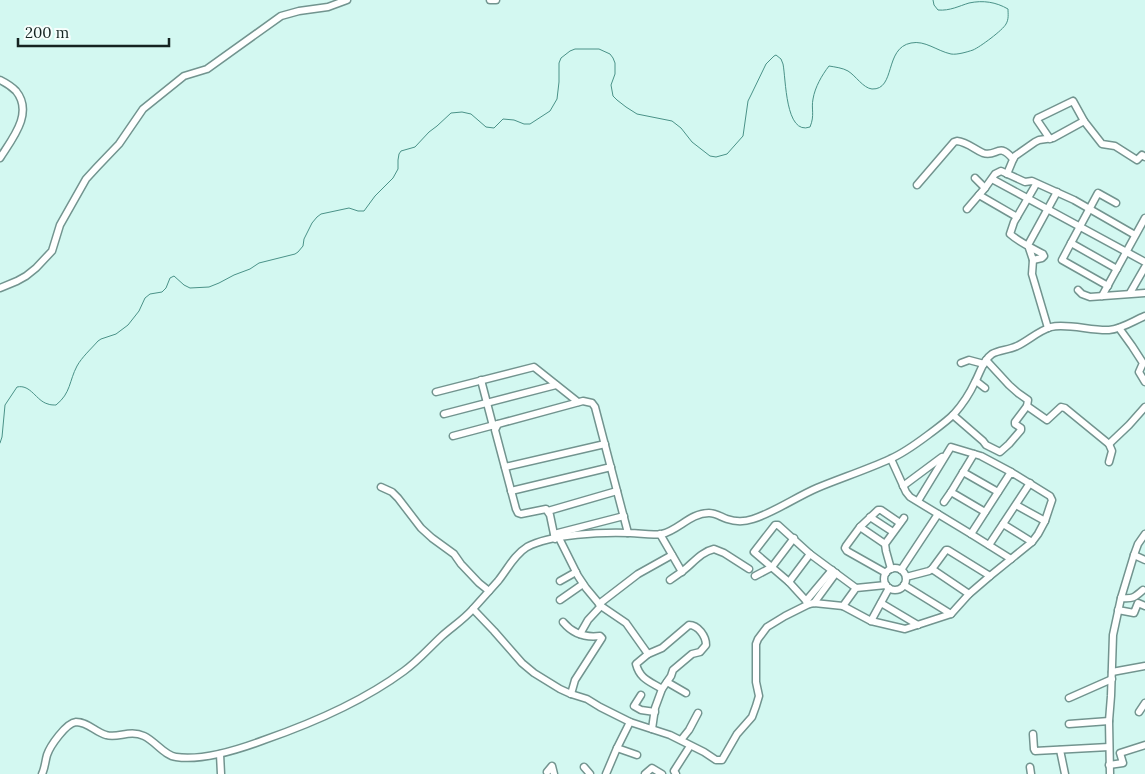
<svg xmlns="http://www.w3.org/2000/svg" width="1145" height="774" font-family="Lora,serif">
<rect width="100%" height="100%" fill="#d3f8f1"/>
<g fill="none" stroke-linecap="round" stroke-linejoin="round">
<!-- stream -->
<path stroke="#4a9288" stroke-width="1" d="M0 443 2 437 5 405 17 387C31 384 36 401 48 404 50 405 54 405 56 405 71 393 69 381 77 366 82 357 91 349 98 341L101 339 116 334 128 325 139 311 145 298 150 294 162 292 166 288 170 278 174 276 184 285 190 288 209 287 219 283 234 275 250 269 259 263 295 254 298 252 303 246 304 239 312 223 317 217 321 214 349 208 358 211H364L375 196 393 178 398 169V160L399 154 401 151 415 147 429 132 437 126 451 113 462 112 471 114 486 127 494 128 503 119 514 120 524 124H530L550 111 557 99 559 82V63L561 58 570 51 575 49H599L610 54 613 58 615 63V74L611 85 613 96 617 100 626 107 637 114 672 121 681 128 692 142 710 156 716 157 727 154 743 136 748 101 751 95 766 64 774 56 776 55 781 59 783 64C786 78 785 136 810 127 815 115 811 109 813 99 815 87 822 75 829 66 835 67 843 68 848 71 856 76 863 88 872 89 896 90 884 48 911 43 925 40 937 51 951 54 957 55 967 52 973 50 980 47 1003 30 1006 24 1009 19 1008 14 1008 9 996 2 983 0 969 3 959 6 950 11 938 10L934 5 933 0"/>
<!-- street casing -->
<g stroke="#72948f" stroke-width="9">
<g id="street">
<path d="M490 0H496"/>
<path d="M0 80C6 83 11 86 16 91 34 113 12 139 0 158"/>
<path d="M1050 139 1037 120 1038 118 1073 101 1084 121"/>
<path d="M1007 174 1012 162 1015 156 1035 142 1039 140 1053 138 1084 121 1102 144 1115 146 1137 160 1142 155 1145 157"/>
<path d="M975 178 985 188"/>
<path d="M992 179 1145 262"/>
<path d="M917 185 954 142 957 141C967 142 974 149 983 153 997 158 998 141 1013 159"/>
<path d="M1035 186 1014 222 1010 234C1019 242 1032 248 1043 254L1044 256 1042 258 1033 260 1028 245 1057 192"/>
<path d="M979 195 1017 217"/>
<path d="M1116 203 1098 193 1071 243 1117 269"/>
<path d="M967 209 985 188 995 174 1001 171 1025 182 1032 181 1074 200 1135 235"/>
<path d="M1071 243 1062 260 1108 286"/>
<path d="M1033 260 1032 274 1048 328"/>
<path d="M0 288 17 281 26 276 36 268 52 251 60 225 86 179 97 167 119 144 143 109 184 76 207 69 281 16 299 11 328 7 347 0"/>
<path d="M1078 290 1082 294 1090 297 1145 293"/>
<path d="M1130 293 1145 267"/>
<path d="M1102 296 1145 218"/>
<path d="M1119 328 1132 346 1143 363 1139 372 1145 382"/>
<path d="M961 363 969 360 984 364"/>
<path d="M481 380 493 426"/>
<path d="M976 381 985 388"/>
<path d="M436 392 534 367 578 402"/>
<path d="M1027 406 1047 420 1061 407 1065 408 1109 444 1112 451 1109 462"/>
<path d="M444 414 556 385"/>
<path d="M953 415 983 441 986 445 1000 452 1009 444 1021 430V428L1015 424V422L1027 406 1028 400 1018 393 1009 385 986 360"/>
<path d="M453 436 498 424"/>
<path d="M1109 444 1129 425 1145 407"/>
<path d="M974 454 951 492 985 512"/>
<path d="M505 467 605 444"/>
<path d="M963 472 998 492"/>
<path d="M903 486 942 457"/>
<path d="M381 487 392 492 398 498 421 528 432 538 454 554 461 564 479 583 489 591"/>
<path d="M511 491 611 467"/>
<path d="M918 501 951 447 981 456 1011 472"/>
<path d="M944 502 951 492"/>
<path d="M1016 505 1045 521"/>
<path d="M548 511 617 491"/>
<path d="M870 517 893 532"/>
<path d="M1003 524 1032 542"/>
<path d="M860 527 885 544"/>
<path d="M554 534 624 516"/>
<path d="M660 534 682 572"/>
<path d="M971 534 1011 559"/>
<path d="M559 538 578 576 586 588 601 606 626 623 648 654 636 664C640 679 649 681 662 689"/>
<path d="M555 539 550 515 546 509 521 514 518 513 516 509 495 430 498 424 583 401 592 403 595 407 628 533"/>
<path d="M989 545 1030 483"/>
<path d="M1134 555 1145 560"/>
<circle cx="895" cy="579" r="11"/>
<path d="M891 569 886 551 885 544 904 518"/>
<path d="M932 569 969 594"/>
<path d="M901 570 938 514"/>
<path d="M886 573 847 551 845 548 846 546 860 527 878 510H881L900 523"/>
<path d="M755 576 772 567 794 538"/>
<path d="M906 577 929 571 932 569 946 550H948L990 576"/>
<path d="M670 580C674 577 679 574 684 570 694 562 701 552 714 549L724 553 749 569"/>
<path d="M560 581 576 572"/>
<path d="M789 582 810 554"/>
<path d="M904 585 951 614"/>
<path d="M1121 598C1133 599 1134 598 1143 590"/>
<path d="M560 600 583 584"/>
<path d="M806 601 832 570"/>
<path d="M814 603 836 573"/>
<path d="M881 603 918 625"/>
<path d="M599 604 638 574 672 555"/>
<path d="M809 604 789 582 754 552 775 525H778L810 554 856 588"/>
<path d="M843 606 856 588 886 585"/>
<path d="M473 609 494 631 522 663 534 673 560 689 571 694 587 699 600 707 630 722 670 735 704 752 716 760H722L737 734 752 717 756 706 759 696 756 682V644L758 639 767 627 785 616 809 604 814 603 843 606 871 621 905 629 951 614 969 594 990 576 1032 542 1038 534 1045 521 1052 500 1050 496 1011 472 971 534 910 497 906 492 891 459"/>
<path d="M1118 610 1134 613 1138 603 1145 606"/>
<path d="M871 621 889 588"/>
<path d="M563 622C573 634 585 638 600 636L602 638 575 680 571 694"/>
<path d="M580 634 588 620 601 606"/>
<path d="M648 654 662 648 689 625C698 625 706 636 706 645L700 652 692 654 673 670 671 676 662 689 655 708 652 729"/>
<path d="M1112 672 1145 666"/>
<path d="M667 682 686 693"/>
<path d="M641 695 634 706 641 710 655 712"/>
<path d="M1069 698 1112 679"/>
<path d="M1139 712 1145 703"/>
<path d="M1069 724 1109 721"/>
<path d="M1033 734 1034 749 1035 751 1109 747"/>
<path d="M681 740 689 730 698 713"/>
<path d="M617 748 637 755"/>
<path d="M1060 750 1065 774"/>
<path d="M220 754 221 774"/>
<path d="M1109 765 1123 763 1120 753 1145 745"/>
<path d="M584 767 590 774"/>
<path d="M1030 767 1031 774"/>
<path d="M547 772 552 766 554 774"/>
<path d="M42 774C45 768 45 762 47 755 50 746 66 723 76 722 88 722 95 732 106 735 118 739 129 729 144 736 155 741 165 756 176 757 202 761 240 749 264 740 313 723 362 702 404 671 418 661 429 648 442 636 452 627 463 620 472 610 480 601 489 591 498 581 507 570 514 555 527 547 551 534 602 532 630 533 640 533 651 536 662 534 679 530 690 513 709 513 716 513 721 517 727 519 736 522 744 522 753 519 775 512 796 497 817 488 841 478 866 470 890 459 904 453 916 444 928 435 937 428 946 422 954 414 962 405 970 393 975 382 980 373 983 360 992 354 999 350 1009 350 1017 346 1028 341 1038 331 1051 327 1066 323 1092 331 1109 330 1122 329 1133 321 1145 316"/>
<path d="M606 774 617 748 630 722"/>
<path d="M645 774 652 768 662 774"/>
<path d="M676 774 674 771 690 746"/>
<path d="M1110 774 1109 721 1111 696 1113 635 1121 598 1134 555 1138 544 1145 534"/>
</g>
</g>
<!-- street -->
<use href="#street" stroke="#fff" stroke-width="6"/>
</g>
<!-- scale -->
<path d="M18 38v8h151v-8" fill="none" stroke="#152321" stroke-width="2.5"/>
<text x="25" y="38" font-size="15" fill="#152321" stroke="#f6fefc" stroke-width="4" paint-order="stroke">200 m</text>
</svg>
